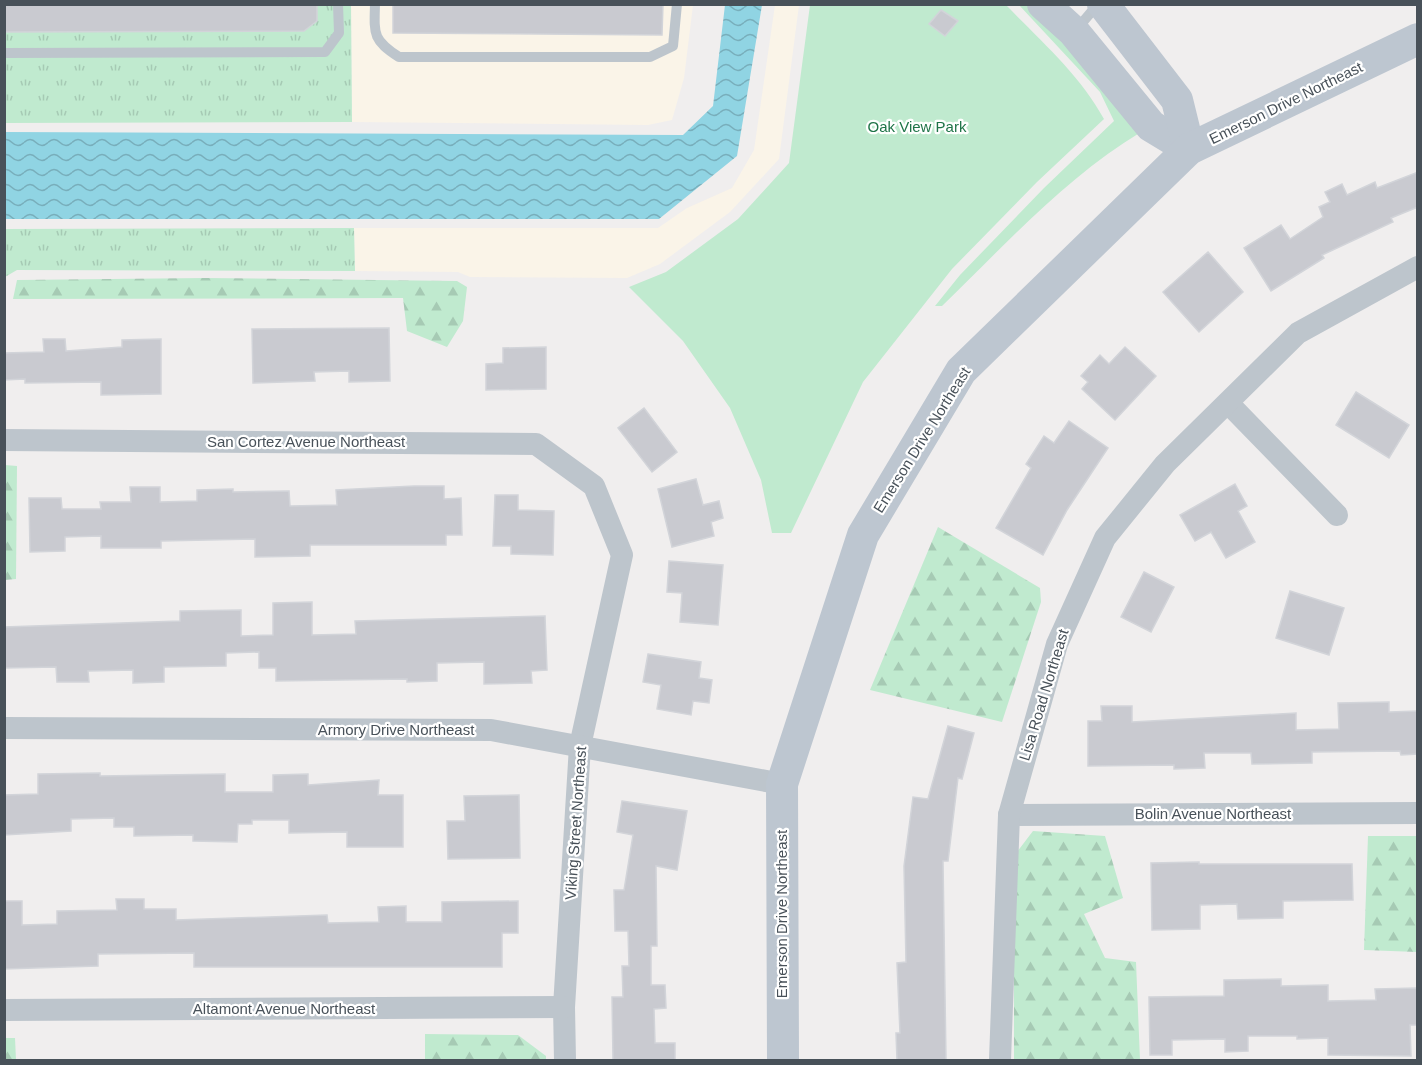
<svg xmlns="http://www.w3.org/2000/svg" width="1422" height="1065" font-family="Arial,sans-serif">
<defs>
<pattern id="grass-tufts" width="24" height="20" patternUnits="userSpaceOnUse" patternTransform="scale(1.5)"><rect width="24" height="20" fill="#c0eacf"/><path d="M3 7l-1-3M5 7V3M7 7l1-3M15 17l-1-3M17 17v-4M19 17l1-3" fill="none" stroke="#a6cab4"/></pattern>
<pattern id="forest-firs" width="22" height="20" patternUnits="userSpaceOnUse" patternTransform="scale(1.5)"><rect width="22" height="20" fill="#c0eacf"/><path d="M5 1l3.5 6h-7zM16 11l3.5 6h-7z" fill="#a6cab4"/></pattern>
<pattern id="water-waves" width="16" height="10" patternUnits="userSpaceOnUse" patternTransform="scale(1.5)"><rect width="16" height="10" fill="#90d4e3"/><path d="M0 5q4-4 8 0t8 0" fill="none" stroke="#78aebb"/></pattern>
</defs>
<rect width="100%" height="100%" fill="#f0eeee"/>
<!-- commercial -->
<g fill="#faf4e8">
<path d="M351 5H693L684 78 672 120 648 125 352 122Z"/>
<path d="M775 5H799L779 159 730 212 660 264 627 278 470 277 458 272 355 271 354 228H658L687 208 732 188 754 150Z"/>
</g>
<!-- grass -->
<g fill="url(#grass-tufts)">
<path d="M4 5H351L352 122 5 123Z"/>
<path d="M354 228 355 271 17 270 5 277V229Z"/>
</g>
<!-- forest -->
<g fill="url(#forest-firs)">
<path d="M205 278 457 281 467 287 463 321 447 347 407 331 403 298 13 299 17 280Z"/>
<path d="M5 465 17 466 16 579 5 580Z"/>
<path d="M938 527 1040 588 1041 602 1002 722 870 690Z"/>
<path d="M1033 831 1105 836 1123 898 1084 914 1105 958 1136 962 1140 1060H1014V856Z"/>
<path d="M1368 836H1417V952L1364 950Z"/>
<path d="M425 1034 518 1035 546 1056V1060H425Z"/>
<path d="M4 1038H15L16 1060H5Z"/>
</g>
<!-- park -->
<g fill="#c0eacf">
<path d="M810 5H1006C1041 41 1080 75 1104 119L1037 182 952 269 863 382 791 533H772L761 480 730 408 683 341 629 287 666 272 738 219 789 163Z"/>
<path d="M1019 5H1027L1064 39 1141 132C1066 177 1004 246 942 306H935L960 275 1044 188 1114 121 1100 92Z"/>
</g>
<!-- water -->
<path fill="url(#water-waves)" d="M725 5H762L737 156 659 219H5V132L683 135 713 106Z"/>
<!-- building -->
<g fill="#c9cad0" stroke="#d2d4d9" stroke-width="1.5">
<path d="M4 4H317V21L304 31 4 32Z"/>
<path d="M393 4H663L662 35 393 33Z"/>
<path d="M941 10 958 21 945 36 929 24Z"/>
<path d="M1418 172V207L1391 218 1393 222 1322 255 1324 258 1271 291 1244 248 1281 225 1290 239 1323 217 1319 207 1330 202 1325 192 1342 184 1347 195 1375 182 1377 188Z"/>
<path d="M1208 252 1243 292 1199 332 1163 292Z"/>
<path d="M389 328 390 381 349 382V371L314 372 315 381 253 383 252 329Z"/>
<path d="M43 339H65L66 351 122 347V340L161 339V394L101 395V382L25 383V379L4 380V353L44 352Z"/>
<path d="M546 347V389L486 390V364L503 363V348Z"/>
<path d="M1125 347 1156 376 1115 420 1082 389 1088 382 1081 376 1100 355 1109 364Z"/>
<path d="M1356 392 1409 425 1389 458 1336 425Z"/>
<path d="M644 408 677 452 652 472 618 428Z"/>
<path d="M1069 421 1108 448 1067 510 1043 555 996 528 1031 468 1026 464 1044 436 1054 443Z"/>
<path d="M696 479 703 505 719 501 723 518 711 522 714 536 672 547 658 489Z"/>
<path d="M1235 484 1247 506 1238 511 1255 542 1226 558 1211 532 1195 541 1180 515Z"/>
<path d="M414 486H444V499L461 498 462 535H446V545H310V556L255 557V539L161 541V548H101V536L65 537V551L30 552 29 498H61L62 509H101L100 502H131L130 487H160V502L197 501V490L233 489V492L289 491 290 506 337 505 336 490Z"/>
<path d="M495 495H518V510L554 511 553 555 511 554V546H493Z"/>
<path d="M669 561 723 565 718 625 680 622 682 593 667 592Z"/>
<path d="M1144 572 1174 587 1151 632 1121 617Z"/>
<path d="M1290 591 1344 608 1329 655 1276 638Z"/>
<path d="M312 602V635L356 634 355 621 545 616 547 670 531 671 532 683 484 684V662L437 663V681L407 682V679L276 681V668H259V652L226 653V666L164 667V682L133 683V670L88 671 89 682H57L56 667 4 668V627L180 621V611L241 610V636L273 635V603Z"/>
<path d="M648 654 701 662 699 678 712 680 709 703 693 701 691 715 657 709 661 685 643 682Z"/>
<path d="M1389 702V712L1418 711V754L1401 755 1400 751 1312 752V763L1252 764 1251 753H1204L1205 768 1174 769V765L1088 766V721H1102L1101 706H1132V722L1296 713V730L1339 729 1338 703Z"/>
<path d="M948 726 974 733 962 779 958 778 948 861H943L946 1060H897L896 1033H900L897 963 906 962 904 866 913 797 928 799Z"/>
<path d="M100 773V776L225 774V792H273V775L308 774V785L379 780 378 795H403V847H347V832L289 833V820H252V824H238L237 842 193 841V835L134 836V827H114V818L71 819V831L4 835V795L38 794V774Z"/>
<path d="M519 795 520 858 448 859 447 821H465L464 796Z"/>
<path d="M622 801 687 811 677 870 656 866 657 946H651V985H665L666 1008 654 1009 655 1043H675V1060H613L612 997H623L622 966H629L628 931H615L614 890H624L633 835 617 832Z"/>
<path d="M1199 862V864H1352L1353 900 1283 901V918L1238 919 1237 904 1200 905V929L1152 930 1151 863Z"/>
<path d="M116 899H144V909H176V920L327 915 328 923 379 922 378 907 406 906V922H442V902L518 901V933H502V967H194V953L98 954V966L4 969V901H22V925L57 924V911L117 910Z"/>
<path d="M1281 979V986L1328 985V1001L1376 1000 1375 989 1418 988V1025H1410L1411 1056 1328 1055V1038L1297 1039V1036H1248V1051L1225 1052V1039L1172 1040V1055H1150L1149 997 1224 996V980Z"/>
</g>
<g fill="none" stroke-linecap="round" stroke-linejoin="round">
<!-- lane -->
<g stroke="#bdc5cc" stroke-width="10">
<path d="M375 4C374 35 373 40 399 57H650L673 46 677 4"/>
<path d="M1076 30 1098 4"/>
<path d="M4 53 325 52 339 33 338 4"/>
</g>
<!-- street -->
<g stroke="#bdc5cc" stroke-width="22">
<path d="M1228 403 1337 515"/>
<path d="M4 440 536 444 594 486 622 555 580 746 564 1007 565 1060"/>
<path d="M4 728 491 730 782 784"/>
<path d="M1009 815 1418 813"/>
<path d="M4 1010 564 1007"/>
<path d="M1000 1060 1009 815 1057 644 1105 538 1165 464 1298 333 1418 267"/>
</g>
<!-- secondary -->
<g stroke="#bdc6d0" stroke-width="32">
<path d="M1043 4 1074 32 1151 126 1189 149"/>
<path d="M1103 4 1177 100 1189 149"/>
<path d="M783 1060 782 784 863 535 961 371 1189 149 1418 39"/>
</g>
</g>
<g text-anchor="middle" stroke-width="4.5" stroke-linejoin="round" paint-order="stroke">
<!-- street labels -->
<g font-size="15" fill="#485159" stroke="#fff">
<text transform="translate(1286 103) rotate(-26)" y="5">Emerson Drive Northeast</text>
<text transform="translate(922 440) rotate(-58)" y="5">Emerson Drive Northeast</text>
<text x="306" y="447">San Cortez Avenue Northeast</text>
<text transform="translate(1044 695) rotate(-73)" y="5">Lisa Road Northeast</text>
<text x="396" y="735">Armory Drive Northeast</text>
<text x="1213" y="819">Bolin Avenue Northeast</text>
<text transform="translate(576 823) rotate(-86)" y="5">Viking Street Northeast</text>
<text transform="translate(782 914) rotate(-90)" y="5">Emerson Drive Northeast</text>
<text x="284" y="1014">Altamont Avenue Northeast</text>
</g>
<!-- park labels -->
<g font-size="15" fill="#1f7448" stroke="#fff">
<text x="917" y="132">Oak View Park</text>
</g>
</g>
<!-- border -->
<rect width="1422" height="1065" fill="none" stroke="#485159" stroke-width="12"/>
</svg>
